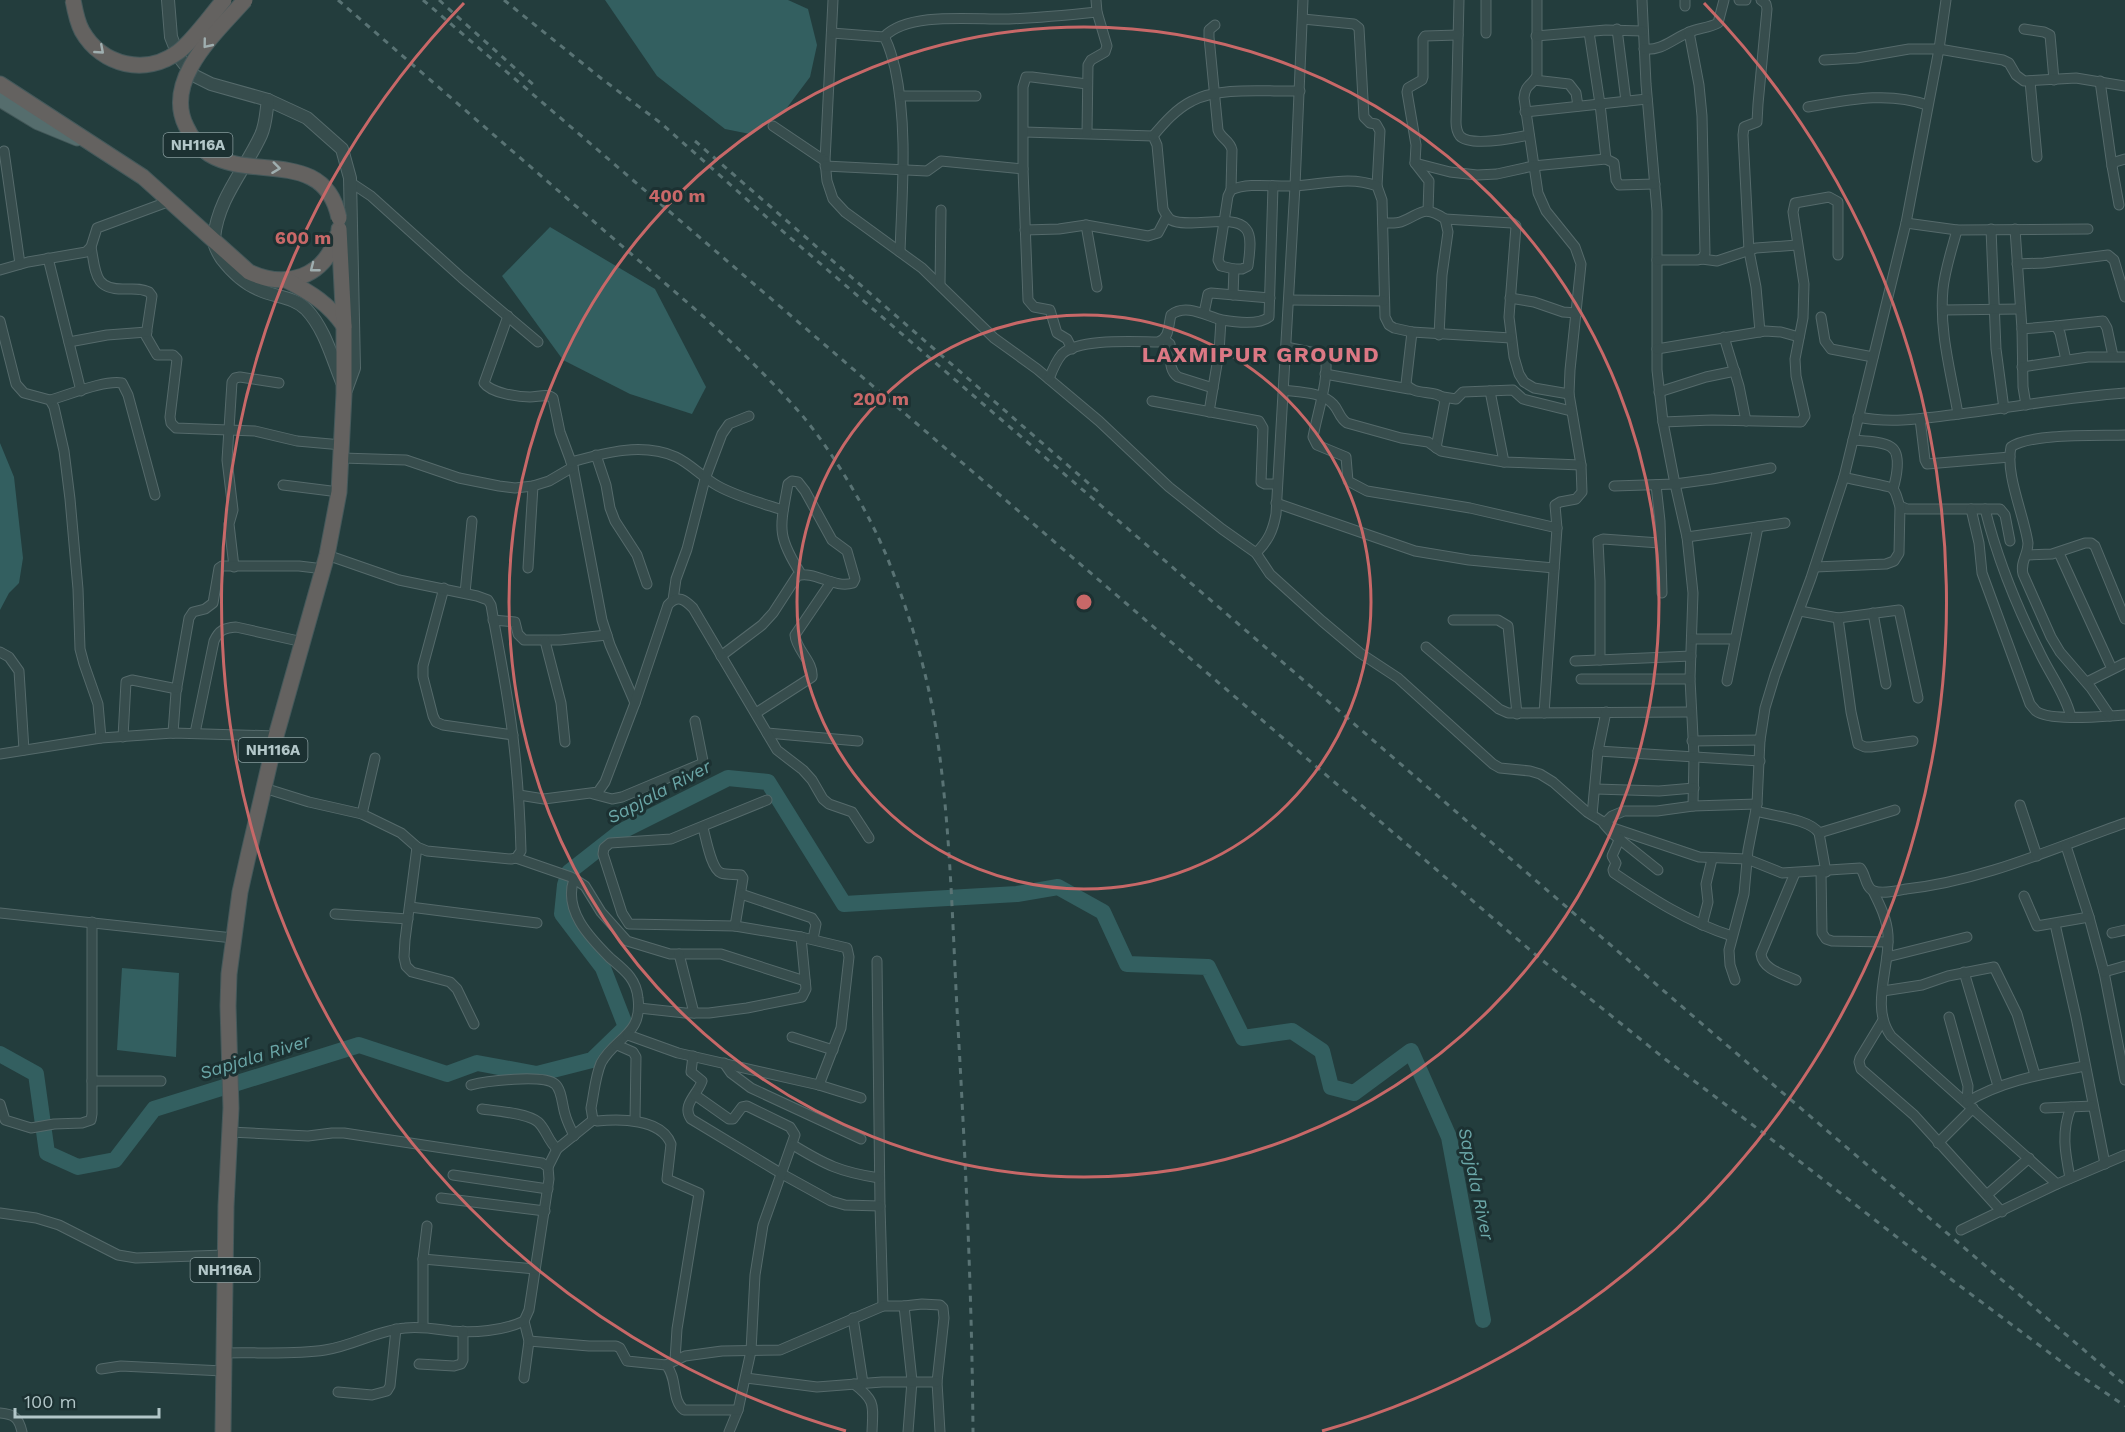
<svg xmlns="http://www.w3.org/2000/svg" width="2125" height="1432" font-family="'Work Sans',sans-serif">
<rect width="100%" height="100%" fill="#233d3d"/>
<!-- water -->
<g fill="#335f60">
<path d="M605 0H788L808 9 817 45 810 77 783 113 750 134 725 129 657 76Z"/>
<path d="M550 227 655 289 706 387 692 414 630 394 563 360 502 276Z"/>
<path d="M0 443 14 477 23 558 19 583 9 593 0 610Z"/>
<path d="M122 968 179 973 176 1057 117 1050Z"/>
</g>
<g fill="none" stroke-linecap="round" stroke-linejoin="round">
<!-- river -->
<path stroke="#335f60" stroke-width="16" d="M0 1054 36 1074 47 1153 78 1167 115 1160 154 1109 359 1045 447 1074 477 1063 537 1074 592 1060 626 1027 603 968 562 914 565 885 569 872 620 832 728 778 768 782 844 904 1017 894 1058 887 1103 912 1127 964 1208 967 1243 1038 1292 1031 1322 1051 1331 1087 1354 1093 1411 1051 1449 1137 1483 1320"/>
<!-- minor casing -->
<g stroke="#556a6b" stroke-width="11">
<g id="minor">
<path d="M833 0 825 161 827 181 833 199 845 212 922 268 994 338 1037 369 1099 421 1169 487 1222 529 1256 553 1270 574 1322 621 1360 653 1398 678 1493 764 1500 768 1530 771 1540 774 1553 782 1587 812 1613 828 1699 857 1747 859 1782 873 1860 868C1866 874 1865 888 1874 891 1883 894 1896 891 1906 889 1982 881 2054 848 2125 823"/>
<path d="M1459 0 1456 122C1456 127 1457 132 1460 136 1470 147 1515 138 1529 135"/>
<path d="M1537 0V75C1534 85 1525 83 1524 98L1538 193 1546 211 1575 247 1581 264 1570 370 1569 394 1581 465 1582 492 1576 499 1560 502 1555 505 1557 528 1544 713"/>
<path d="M1642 0 1646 84 1657 211V370L1663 422 1675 484 1687 537 1693 593 1690 679 1694 756 1693 806"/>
<path d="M1685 0V6"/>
<path d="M1739 0H1746"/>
<path d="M1303 19 1354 24 1359 28 1364 117 1370 123 1376 124 1380 131 1377 186"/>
<path d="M1215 25 1209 30V37L1218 130C1221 139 1230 140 1232 150L1231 190"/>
<path d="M1617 29 1626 101"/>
<path d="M2024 29 2044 32 2050 35 2054 80"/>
<path d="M1589 32 1600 104 1606 159"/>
<path d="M832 33 884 37C890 46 892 58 895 68 908 128 902 191 900 252"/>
<path d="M1486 33V0"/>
<path d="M1536 36 1606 30 1643 31"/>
<path d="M884 37C908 11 976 20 1009 19 1038 18 1068 15 1097 12"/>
<path d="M1644 49C1663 51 1673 38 1690 32 1699 28 1709 28 1718 23L1724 0"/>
<path d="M1824 60 1857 58 1909 49H1939L2003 60 2009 63 2016 75 2024 81 2076 78 2125 86"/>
<path d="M1534 80 1569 84 1576 93 1578 106"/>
<path d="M2030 81 2037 157"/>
<path d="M2100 81 2112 166"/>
<path d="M900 96H976"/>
<path d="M1808 107C1848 100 1888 91 1927 105"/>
<path d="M1525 112 1647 99"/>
<path d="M773 126 825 161"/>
<path d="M1024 132 1153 136 1157 145 1163 209C1165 213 1167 217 1171 220 1189 229 1234 213 1246 229 1253 237 1249 256 1248 266L1242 269H1234"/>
<path d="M1087 133 1088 65 1091 60 1105 52 1107 46 1097 12 1096 0"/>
<path d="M1153 136C1164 123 1176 109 1192 101 1220 86 1268 92 1300 91"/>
<path d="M4 151 20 264"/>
<path d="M1415 163 1450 172 1477 175 1497 174 1533 166 1606 159 1614 163 1616 180 1619 185 1655 184"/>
<path d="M825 166 927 171 941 161 1023 169"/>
<path d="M350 182 371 196 462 278 538 342"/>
<path d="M2119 205 2112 166 2115 162 2125 159"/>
<path d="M1428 211 1429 181 1415 163 1416 145 1407 92 1408 88 1422 80 1423 77V39L1425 36 1458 35"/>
<path d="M1445 219 1512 223 1516 226 1509 317 1514 357 1519 374 1524 382 1534 388 1569 394"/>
<path d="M1383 223C1389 223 1397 224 1403 221 1421 214 1423 204 1445 219L1448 232 1442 275 1439 335"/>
<path d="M1906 223 1957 230 2088 229"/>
<path d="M1086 225 1097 287"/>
<path d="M1991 229 1996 349 2004 409"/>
<path d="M2015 229 2022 329 2023 387 2026 405"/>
<path d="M1025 230 1059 229 1086 225 1148 236 1158 233 1167 216"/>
<path d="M1957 230C1952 249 1945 269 1943 289 1939 331 1951 373 1958 414"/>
<path d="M91 247C96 273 94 290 125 289 134 289 141 288 149 292L152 296 146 336 157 355H173L177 359 170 417 171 423 176 428 255 431 297 441 342 445"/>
<path d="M48 258 81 391"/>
<path d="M1702 259 1717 261 1756 248 1797 245"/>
<path d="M1657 260H1697L1702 259 1705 253 1702 116 1699 85 1689 32"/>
<path d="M2017 264 2044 263 2108 255 2114 260 2125 297"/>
<path d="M0 270 28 262 86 252 91 247 97 228 170 201"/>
<path d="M940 285 941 210"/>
<path d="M1233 295 1234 269 1221 266 1218 260 1228 196 1231 190C1249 182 1274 187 1292 186 1321 185 1349 175 1377 186L1382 200 1385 317 1389 325 1394 328 1412 332 1511 338"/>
<path d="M1510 298 1534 302 1563 312 1577 313"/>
<path d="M1289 300 1384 301"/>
<path d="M1943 310 2020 309"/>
<path d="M1204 313 1208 294 1211 293 1270 298"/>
<path d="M508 316 484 383C491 393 518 397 530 397 538 397 547 393 553 398L560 432 573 467 602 620 610 645 635 703"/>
<path d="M1821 317 1825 341 1831 349 1873 357"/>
<path d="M0 321 16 384 24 393 50 400 54 407 64 451 70 499 78 589 80 649 84 664 98 704 101 738"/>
<path d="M2056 326 2103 321 2107 328 2113 356"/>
<path d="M2022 329 2056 326 2060 333 2066 360"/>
<path d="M1412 332 1406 384C1415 397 1435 388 1445 400L1436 448"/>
<path d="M1760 332 1756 287 1749 251 1743 135 1744 127 1757 122 1758 104 1767 9 1766 4 1761 0"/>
<path d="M1724 337 1739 386 1746 421"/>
<path d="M1165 340 1170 344C1172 356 1167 369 1178 377L1213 388"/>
<path d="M69 342 107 335 147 332"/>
<path d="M1286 347 1325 355C1330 377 1317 414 1313 437L1317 445 1346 457 1348 481 1367 491 1470 508 1557 528"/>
<path d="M1072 349 1067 339 1057 333 1050 310 1034 307 1028 300 1023 169V87L1026 77H1032L1087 84"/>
<path d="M1657 349 1765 331 1781 332 1799 337"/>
<path d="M2022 367 2088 357H2125"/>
<path d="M1325 374 1409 389"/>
<path d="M1049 379C1052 371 1056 361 1062 354 1079 338 1136 342 1158 342 1170 338 1168 326 1171 315 1186 303 1206 316 1222 320 1234 322 1259 325 1269 317L1273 186"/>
<path d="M1283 390C1299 392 1322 392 1333 404 1339 410 1339 418 1347 423L1401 438 1428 442 1441 451 1452 453 1504 462 1581 465"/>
<path d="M1490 391 1504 462"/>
<path d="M1659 392 1706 377 1735 371"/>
<path d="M1443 397 1456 399 1463 392 1513 390 1523 399 1571 411"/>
<path d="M50 400C69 395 103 380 122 383L128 395 155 495"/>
<path d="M1152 401 1259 421 1263 428 1261 482 1265 484H1276"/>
<path d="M1209 412 1219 352 1221 320"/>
<path d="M1858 417C1892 424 1926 418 1959 414 2015 407 2069 397 2125 393"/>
<path d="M1920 419 1925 460 1927 464 2010 457"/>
<path d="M1663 422 1712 420 1801 422 1805 416 1796 376 1795 359 1803 318 1804 284 1793 212 1795 203 1829 197 1838 202V255"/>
<path d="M1853 440C1864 441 1882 441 1891 447 1902 454 1896 479 1893 489"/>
<path d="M596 455 606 485 610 508 615 521 637 555 647 584"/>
<path d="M342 458 406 460 459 478 499 486 515 488 533 486 549 481 573 467"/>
<path d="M571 462C604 453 642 442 676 457 691 464 703 478 718 486 738 497 761 503 783 510"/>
<path d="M1844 477C1853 480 1889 486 1892 488 1897 492 1897 500 1900 506L1907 509H2000L2005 515 2010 541"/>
<path d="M283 485 339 492"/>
<path d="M1656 485 1660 521 1662 593"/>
<path d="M1614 486 1675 484 1712 479 1771 468"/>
<path d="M1276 503 1415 551 1469 560 1554 568"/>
<path d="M1971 509 1979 543 1982 573 2030 704C2030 704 2035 710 2036 711 2050 722 2106 716 2125 715"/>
<path d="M1985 509C1997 558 2016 605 2039 651 2049 673 2065 693 2071 717"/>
<path d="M1687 537 1785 523"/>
<path d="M1256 553C1268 541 1273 531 1276 514L1295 186 1303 0"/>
<path d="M2059 553 2112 669"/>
<path d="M2027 555 2052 554 2085 543H2091L2095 546 2125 619"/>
<path d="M234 567 229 524 233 510 227 460 232 382 235 378 240 377 279 383"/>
<path d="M1815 567 1886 564 1894 561 1899 553 1900 506"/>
<path d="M528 568 533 486"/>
<path d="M444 588 423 666V677L433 716 436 722 443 725 513 735"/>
<path d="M465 593 472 521"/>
<path d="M673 600 676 579 687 549 705 479 722 434 729 424 749 416"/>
<path d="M1800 611 1838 618 1899 610 1918 698"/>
<path d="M1873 613 1886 684"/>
<path d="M1838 618 1851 712 1858 744 1865 747H1871L1913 741"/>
<path d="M493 620 515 622 518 634 524 640H560L607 635"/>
<path d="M1453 620H1498L1508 626 1517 714"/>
<path d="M1692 639H1735"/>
<path d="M545 641 561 703 565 742"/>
<path d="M1426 647 1499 709 1508 713 1690 712"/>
<path d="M0 652 9 657 19 671 24 750"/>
<path d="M721 656 762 625 773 613 797 576C814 570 834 589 853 583L855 579 847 551 832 540 805 491 798 482 792 481 788 484C780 528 776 535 801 574"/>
<path d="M1600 660V581L1598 541 1603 539 1660 543"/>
<path d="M1575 661 1691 656"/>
<path d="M1581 679H1690"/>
<path d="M1727 681 1758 527"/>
<path d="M2087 682 2125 663"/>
<path d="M756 713 812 677C814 662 796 650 795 635L831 582"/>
<path d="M2110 716 2091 688 2060 652 2051 637 2023 574C2020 562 2028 555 2028 543 2024 515 2005 474 2011 447 2030 433 2100 436 2125 435"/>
<path d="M173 733 176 692 189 618 193 612 205 609 213 603 219 568 222 566H299L324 569"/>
<path d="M195 733 214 641C219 630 224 628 236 627L303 642"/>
<path d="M767 733 858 741"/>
<path d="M123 737 126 682 132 680 177 689"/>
<path d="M1692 741 1760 740"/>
<path d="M1598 751 1760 761"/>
<path d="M0 754 101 738 173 733 276 736"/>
<path d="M264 788 309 802 362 814 401 833 417 847 427 851 511 859 516 858 521 851C520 815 518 781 514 746 509 698 499 652 491 605L488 600 477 596 399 580 327 555"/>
<path d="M1596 789 1659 791 1694 788"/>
<path d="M593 794 612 799 622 797 701 764 703 761 695 721"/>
<path d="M519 795 544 799 598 792 605 782 635 703 668 605C678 594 685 600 693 608L777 750 803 770 812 780 823 799 829 804 852 812 869 838"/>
<path d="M767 800 671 839 610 843 604 848 603 854 622 913 629 924 735 926 801 937 847 948 849 957 841 1028 819 1085"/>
<path d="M2020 805 2037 856"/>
<path d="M1756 811C1773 816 1810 819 1819 833L1826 872"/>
<path d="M362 814 375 758"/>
<path d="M1592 815 1598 751 1606 712"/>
<path d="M703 828C706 838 711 869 721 873 727 875 735 874 741 875L743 878 735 926"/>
<path d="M1819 833 1895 810"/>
<path d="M1620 838 1612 856 1616 863 1613 870 1614 873C1652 899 1688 922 1732 936"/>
<path d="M2066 846 2089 917 2104 972 2125 1080"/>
<path d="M417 847 405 940 404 957 406 966 412 972 450 982 457 989 474 1024"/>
<path d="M516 858 571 877 585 886 601 912 627 941 670 954H721L805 981"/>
<path d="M1658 870 1613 834 1604 824 1612 816 1624 811H1657L1693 806 1757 804"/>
<path d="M1821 872 1822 933 1826 939 1832 941 1888 942"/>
<path d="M1795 873 1761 954C1763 970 1783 974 1796 980"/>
<path d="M574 879C563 910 589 937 610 958 624 970 636 978 638 998 643 1035 615 1037 601 1063 595 1077 594 1094 591 1108L593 1120 597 1121C619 1119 661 1118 671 1144L667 1179 699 1193 677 1329 675 1360"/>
<path d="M1873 891C1880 905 1887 919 1888 935 1890 968 1870 1007 1891 1036L2057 1184"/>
<path d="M741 894 812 918 816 924 813 939"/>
<path d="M2024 896 2037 926 2089 917"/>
<path d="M410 907 537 923"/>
<path d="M0 913 233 938"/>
<path d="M335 914 408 919"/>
<path d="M2055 924 2076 1017 2105 1164"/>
<path d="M1702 925 1708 902 1706 884 1712 859"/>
<path d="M2112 933 2125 930"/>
<path d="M679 954 694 1013"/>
<path d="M1887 957 1967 937"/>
<path d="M877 961 880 1206 883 1306"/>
<path d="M1964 972 1998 1086"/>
<path d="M2104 972 2125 966"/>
<path d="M1735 980 1730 965 1729 950 1744 894 1748 850 1757 804 1760 740 1765 708 1775 675 1811 578 1844 477 1906 223 1939 49 1946 0"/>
<path d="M1883 991 1922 985 1948 976 1994 967 2017 1014 2035 1075"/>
<path d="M639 1008 685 1013H709L747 1008 802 997 806 989 801 937"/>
<path d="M1949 1017 1968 1086 1967 1102"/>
<path d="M1883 1020 1860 1058 1859 1062 1861 1069 1914 1115 2002 1212"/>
<path d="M628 1035 678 1053 819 1085 861 1098"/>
<path d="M792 1037 833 1050"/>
<path d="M617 1045 633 1052 636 1057 635 1120"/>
<path d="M693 1056 691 1072 702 1081C698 1094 681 1105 691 1119L782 1174 831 1201 845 1205 880 1206"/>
<path d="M724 1063 731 1073 751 1088 861 1139"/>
<path d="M92 1081H161"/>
<path d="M471 1085C486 1081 543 1074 555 1084 562 1090 562 1105 565 1114 567 1122 571 1129 574 1136"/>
<path d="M695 1095 729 1119H733L742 1107 747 1106 790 1127 795 1135 763 1225 755 1275 751 1351 738 1410 729 1432"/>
<path d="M1967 1102C2003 1080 2044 1074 2085 1066"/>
<path d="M0 1104 5 1120 31 1128 54 1124 82 1123 91 1120 92 1114V922"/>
<path d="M2045 1108 2093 1106"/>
<path d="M482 1109C496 1111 527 1113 538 1122 546 1129 548 1141 557 1149"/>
<path d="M230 1132 308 1136 332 1133H344L542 1163 548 1167 549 1179 529 1310 524 1321 529 1341 524 1378"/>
<path d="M1938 1143 1973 1108"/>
<path d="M793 1145C826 1165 840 1172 879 1178"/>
<path d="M548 1167 557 1149 593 1120"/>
<path d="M453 1175 548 1189"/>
<path d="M2070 1178C2065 1152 2061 1132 2071 1107"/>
<path d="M1988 1194 2029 1158"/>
<path d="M441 1198 545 1211"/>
<path d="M0 1213 36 1218 59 1225 118 1255 136 1258 225 1255"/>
<path d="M1961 1230 2057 1184 2125 1155"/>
<path d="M423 1259 535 1269"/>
<path d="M904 1306 912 1381 908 1432"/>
<path d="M853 1318 863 1383"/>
<path d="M423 1327V1259L427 1226"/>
<path d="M529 1341 589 1346H616L620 1348 627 1361 666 1365C678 1378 671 1400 684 1410H738"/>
<path d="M224 1353C257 1352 293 1355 325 1350 353 1346 378 1330 405 1328 421 1326 436 1329 451 1331 474 1333 503 1331 524 1321"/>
<path d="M419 1364 454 1366 461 1364 463 1360V1331"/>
<path d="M666 1365 685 1356 722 1351 780 1350 883 1306H904L922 1304 940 1305 943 1308 944 1318 937 1382 940 1432"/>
<path d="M101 1369 121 1366 223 1371"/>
<path d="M746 1378 817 1387 882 1382H937"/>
<path d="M854 1384C876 1401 873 1405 872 1432"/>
<path d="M338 1392 372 1395 387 1391 390 1386 396 1329"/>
<path d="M0 1413C14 1414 19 1418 22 1432"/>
</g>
</g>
<!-- tertiary casing -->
<g stroke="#556a6b" stroke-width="14">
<g id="tertiary">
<path d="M168 0 171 37 179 57 193 75 211 84 268 100 307 118 342 149 350 178 354 368 346 390"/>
<path d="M268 100C266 112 266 124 261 135 245 170 218 198 214 238 213 245 218 253 222 259 232 272 245 284 260 290 275 297 294 297 306 309 325 329 332 358 342 382"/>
</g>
</g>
<!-- primary casing -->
<g stroke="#435859" stroke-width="17">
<path id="primary" d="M0 99 38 122 77 138"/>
</g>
<!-- trunk casing -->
<g stroke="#45595b" stroke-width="17">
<g id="trunk">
<path d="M0 84 143 177 249 272C286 289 324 278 337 236"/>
<path d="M288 281C311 293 329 304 344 326"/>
<path d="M223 1432 226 1206 231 1108 228 1006 229 974 240 892 249 852 276 736 327 555 339 492 344 394V326L339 229"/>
</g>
</g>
<!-- minor -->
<use href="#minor" stroke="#374d4d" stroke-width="9"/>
<!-- tertiary -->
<use href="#tertiary" stroke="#374d4d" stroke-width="12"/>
<!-- primary -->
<use href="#primary" stroke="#556d6d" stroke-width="15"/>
<!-- trunk -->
<use href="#trunk" stroke="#646260" stroke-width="15"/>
<!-- rail -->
<g stroke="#597374" stroke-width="3" stroke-dasharray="6 6" stroke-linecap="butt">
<path d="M338 0 704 317C738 348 771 380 801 414 833 452 868 511 887 557 908 610 926 667 935 723 950 817 952 914 957 1009 965 1150 972 1291 973 1432"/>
<path d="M423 0 1537 956 1665 1059 1762 1132 1952 1280 2075 1372 2125 1406"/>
<path d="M439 0 536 87"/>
<path d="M504 0 602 79 662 124 779 228 1715 1035 2125 1385"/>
<path d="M695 141 1102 495"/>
</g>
<!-- trunk-bridge casing -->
<g stroke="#45595b" stroke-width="17" stroke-linecap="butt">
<g id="trunk-bridge">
<path d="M73 0C75 11 77 22 82 31 102 66 146 76 178 52 193 41 211 15 224 0"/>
<path d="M245 0C217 32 163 79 186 126 191 137 198 147 209 154 252 181 325 148 339 218"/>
</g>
</g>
<!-- trunk-bridge -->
<use href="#trunk-bridge" stroke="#646260" stroke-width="15"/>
</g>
<!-- one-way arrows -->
<defs><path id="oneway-chevron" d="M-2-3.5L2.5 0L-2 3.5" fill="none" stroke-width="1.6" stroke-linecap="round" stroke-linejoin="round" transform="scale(1.5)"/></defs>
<g stroke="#9faeaf">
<use href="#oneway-chevron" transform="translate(207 44) rotate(129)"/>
<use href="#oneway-chevron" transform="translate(100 50) rotate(41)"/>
<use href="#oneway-chevron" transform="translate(276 168) rotate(7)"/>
<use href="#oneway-chevron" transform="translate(314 268) rotate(142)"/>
</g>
<!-- distance rings -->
<g fill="none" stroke="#c86868" stroke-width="3">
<circle cx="1084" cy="602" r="287"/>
<circle cx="1084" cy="602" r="575"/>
<path d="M846 1431A862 862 0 0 1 464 3M1704 3A862 862 0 0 1 1322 1431"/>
</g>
<g text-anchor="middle" stroke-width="6" stroke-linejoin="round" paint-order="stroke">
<!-- shield labels -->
<g fill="#1c3132" stroke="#869a9c" stroke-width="1.5">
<rect x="163.5" y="133" width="69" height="24" rx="4.5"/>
<rect x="238.5" y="738" width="69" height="24" rx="4.5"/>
<rect x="190.5" y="1258" width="69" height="24" rx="4.5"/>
</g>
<g font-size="15" font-weight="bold" fill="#b3c7c9">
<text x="198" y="150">NH116A</text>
<text x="273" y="755">NH116A</text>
<text x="225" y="1275">NH116A</text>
</g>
<!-- water labels -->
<g font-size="18" font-style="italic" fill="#6ba7a8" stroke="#1c3132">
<text transform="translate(659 792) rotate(-28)" y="6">Sapjala River</text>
<text transform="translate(255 1057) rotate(-17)" y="6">Sapjala River</text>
<text transform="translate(1476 1184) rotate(78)" y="6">Sapjala River</text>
</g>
<!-- district labels -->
<g font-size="22" font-weight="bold" letter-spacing="1.5" fill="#dc7884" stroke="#1c3132">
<text x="1261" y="362">LAXMIPUR GROUND</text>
</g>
</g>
<circle cx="1084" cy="602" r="9" fill="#c86868" stroke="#1c3132" stroke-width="3"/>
<g font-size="18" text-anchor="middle" font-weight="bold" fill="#c86868" stroke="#1c3132" stroke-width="6" stroke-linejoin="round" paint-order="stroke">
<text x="677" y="202">400 m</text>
<text x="303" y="244">600 m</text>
<text x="881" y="405">200 m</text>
</g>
<!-- scale -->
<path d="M15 1408v9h144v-9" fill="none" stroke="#b3c7c9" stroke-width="3"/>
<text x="24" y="1408" font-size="18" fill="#b3c7c9" stroke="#1c3132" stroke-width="4.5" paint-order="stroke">100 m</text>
</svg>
